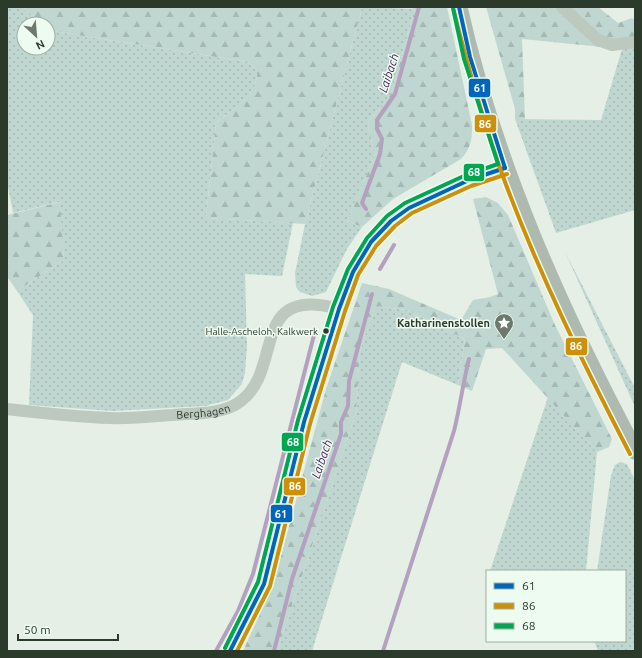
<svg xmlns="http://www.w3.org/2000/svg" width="642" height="658" font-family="Ubuntu,sans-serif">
<defs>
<pattern id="grass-dots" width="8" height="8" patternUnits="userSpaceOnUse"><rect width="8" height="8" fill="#c0d7d1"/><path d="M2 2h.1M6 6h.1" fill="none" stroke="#a5b9b4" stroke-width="1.8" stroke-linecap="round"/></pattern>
<pattern id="forest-firs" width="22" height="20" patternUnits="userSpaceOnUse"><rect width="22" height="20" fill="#c0d7d1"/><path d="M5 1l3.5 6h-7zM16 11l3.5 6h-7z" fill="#a5b9b4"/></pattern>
</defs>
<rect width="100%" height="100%" fill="#e5efe6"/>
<!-- grass -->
<g fill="url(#grass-dots)">
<path d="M7 7H22L43 24H24V48H48V28L52 31 248 62 257 71C259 96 234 109 216 122L206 218 293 223 282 276 245 274 247 346 245 373 242 384 228 400 205 406 112 411 29 405 33 315 17 291 64 260 59 202 13 213 7 182Z"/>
<path d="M362 7 415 9 391 94 370 120 368 126 375 155 347 221 362 227 347 249 326 292 312 296 300 292 296 287 295 273 305 224Z"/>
<path d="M635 46V210L556 233 515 119 601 120 622 49Z"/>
<path d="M565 252 635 388V407Z"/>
<path d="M376 306 407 310 465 339 458 385 402 362 312 651H277L356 413 360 351Z"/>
<path d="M548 397 597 452 586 571H490Z"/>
<path d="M620 462 627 464 635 480V651H598L594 641H625V571H597L611 475 615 465Z"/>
</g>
<!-- forest -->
<g fill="url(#forest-firs)">
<path d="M22 7H362L305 224 206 218 216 122C234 109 259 95 257 71L248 62 52 31 48 28V24H43Z"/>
<path d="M403 7H447L472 125C472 140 471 148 461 159L393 199 362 227 347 221 375 155 368 126 370 120 391 94 415 9Z"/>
<path d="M486 7H598L618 23 632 18 635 20V38L622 49 522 39 525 119H515V109Z"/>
<path d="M486 197 498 203 508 215 555 325 612 439 609 447 597 452 502 348 486 349 472 391 458 385 465 339 407 310 376 306 360 351 356 413 277 651H243L273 586 326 389 362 283 389 289 461 320 473 300 490 297 498 294 473 199Z"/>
<path d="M60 202 64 260 17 291 8 278 7 273V215Z"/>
</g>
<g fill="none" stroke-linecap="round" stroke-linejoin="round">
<!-- stream -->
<g stroke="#b4a1c0" stroke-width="4">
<path d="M366 209 362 203 380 154 382 139 377 129V120L395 94 419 7"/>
<path d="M380 269 394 245"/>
<path d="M216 651 238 611 253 574 314 335"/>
<path d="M274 651 292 579 341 434V422L348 406 349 381 372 294"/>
<path d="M383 651 454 431C460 407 463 383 469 359"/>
</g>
<!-- street -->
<g stroke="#bdc9be" stroke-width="12">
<path d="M562 7 598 40 612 45 635 42"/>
<path id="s1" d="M7 409C41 413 76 417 110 418 131 419 152 416 173 415 195 413 223 415 241 401 284 369 249 284 339 309"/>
</g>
<!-- secondary -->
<g stroke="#aeb9af" stroke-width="17">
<path d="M459 7C494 163 560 310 635 451"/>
<path d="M230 651 264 584 304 422 339 309 353 272 371 242 391 221 409 208 469 180 505 168"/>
</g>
<!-- bus-1 casing -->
<g stroke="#eefbf0" stroke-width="7">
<g id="bus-1">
<path d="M459 7 470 57 505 168"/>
<path d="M230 651 264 584 304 422 339 309 353 272 371 242 391 221 409 208 469 180 505 168"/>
</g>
</g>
<!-- bus-2 casing -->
<g stroke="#eefbf0" stroke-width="7">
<g id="bus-2">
<path d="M453 8C468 67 484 125 505 182 540 276 584 365 630 454"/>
<path d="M237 651 270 586 310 424 345 311 358 275 376 246 395 226 412 213 471 186 507 174"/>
</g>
</g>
<!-- bus-3 casing -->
<g stroke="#eefbf0" stroke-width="7">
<path id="bus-3" d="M225 648 258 582 298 420 333 307 348 269 367 238 387 216 405 203 466 175 498 164 464 59 453 8"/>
</g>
<!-- bus-1 -->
<use href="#bus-1" stroke="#0065bd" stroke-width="4"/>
<!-- bus-2 -->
<use href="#bus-2" stroke="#ce9009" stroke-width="4"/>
<!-- bus-3 -->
<use href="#bus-3" stroke="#00a651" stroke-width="4"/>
</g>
<!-- icons -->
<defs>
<g id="sight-pin" transform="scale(1)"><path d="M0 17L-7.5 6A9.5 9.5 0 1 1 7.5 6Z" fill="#6d796c" stroke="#eefbf0"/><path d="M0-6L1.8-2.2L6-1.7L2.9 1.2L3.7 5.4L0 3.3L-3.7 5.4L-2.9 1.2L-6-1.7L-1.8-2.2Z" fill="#fff"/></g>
</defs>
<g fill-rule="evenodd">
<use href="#sight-pin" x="504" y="323"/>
</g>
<!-- markers -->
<circle fill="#2c3a2b" stroke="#eefbf0" stroke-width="1.5" cx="326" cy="331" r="3.5"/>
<g text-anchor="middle" stroke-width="3" stroke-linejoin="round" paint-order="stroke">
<!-- bus labels -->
<g font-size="10" fill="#2c3a2b" stroke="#eefbf0" text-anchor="end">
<text x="318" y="335">Halle-Ascheloh, Kalkwerk</text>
</g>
<!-- poi labels -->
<g font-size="11" font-weight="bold" fill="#2c3a2b" stroke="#eefbf0" text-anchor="end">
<text x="490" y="327">Katharinenstollen</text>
</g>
<!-- street labels -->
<g font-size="11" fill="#2c3a2b" stroke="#eefbf0">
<text dy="4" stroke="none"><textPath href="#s1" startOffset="197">Berghagen</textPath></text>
</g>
<!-- water labels -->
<g font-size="12" font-style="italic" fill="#48205c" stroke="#eefbf0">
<text transform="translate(389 73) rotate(-72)" y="4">Laibach</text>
<text transform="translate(322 459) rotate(-71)" y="4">Laibach</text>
</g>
</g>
<g stroke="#eefbf0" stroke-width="1.5">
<rect x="468" y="78" width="23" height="20" rx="4" fill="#0065bd"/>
<rect x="474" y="114" width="23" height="19" rx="4" fill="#ce9009"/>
<rect x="463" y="163" width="22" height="19" rx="4" fill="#00a651"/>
<rect x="565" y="337" width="23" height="19" rx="4" fill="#ce9009"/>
<rect x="281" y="432" width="23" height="20" rx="4" fill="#00a651"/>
<rect x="283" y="477" width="23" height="19" rx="4" fill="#ce9009"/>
<rect x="270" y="504" width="23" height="19" rx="4" fill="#0065bd"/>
</g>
<g font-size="11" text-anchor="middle" font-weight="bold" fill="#fff">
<text x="480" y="92">61</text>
<text x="485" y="128">86</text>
<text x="474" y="176">68</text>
<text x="576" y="350">86</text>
<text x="293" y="446">68</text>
<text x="295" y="490">86</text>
<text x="281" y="518">61</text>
</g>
<!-- border -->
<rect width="642" height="658" fill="none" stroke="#2c3a2b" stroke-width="16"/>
<!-- legend -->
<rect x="486" y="570" width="140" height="72" fill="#eefbf0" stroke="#a0aea1"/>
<rect x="494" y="583" width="20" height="6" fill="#0065bd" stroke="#a0aea1"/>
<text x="522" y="590" font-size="12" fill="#2c3a2b">61</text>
<rect x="494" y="603" width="20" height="6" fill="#ce9009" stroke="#a0aea1"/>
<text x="522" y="610" font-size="12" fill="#2c3a2b">86</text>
<rect x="494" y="623" width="20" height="6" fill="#00a651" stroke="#a0aea1"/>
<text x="522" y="630" font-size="12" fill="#2c3a2b">68</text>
<!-- north arrow -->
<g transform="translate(36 36) rotate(154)"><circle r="19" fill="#eefbf0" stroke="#a0aea1"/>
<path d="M0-3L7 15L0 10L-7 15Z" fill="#6d796c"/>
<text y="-6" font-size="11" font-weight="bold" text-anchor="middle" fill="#2c3a2b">N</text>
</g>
<!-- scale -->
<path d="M18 634v6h100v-6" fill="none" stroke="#2c3a2b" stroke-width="2"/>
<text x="24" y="634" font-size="12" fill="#2c3a2b" stroke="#eefbf0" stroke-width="3" paint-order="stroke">50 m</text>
</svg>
